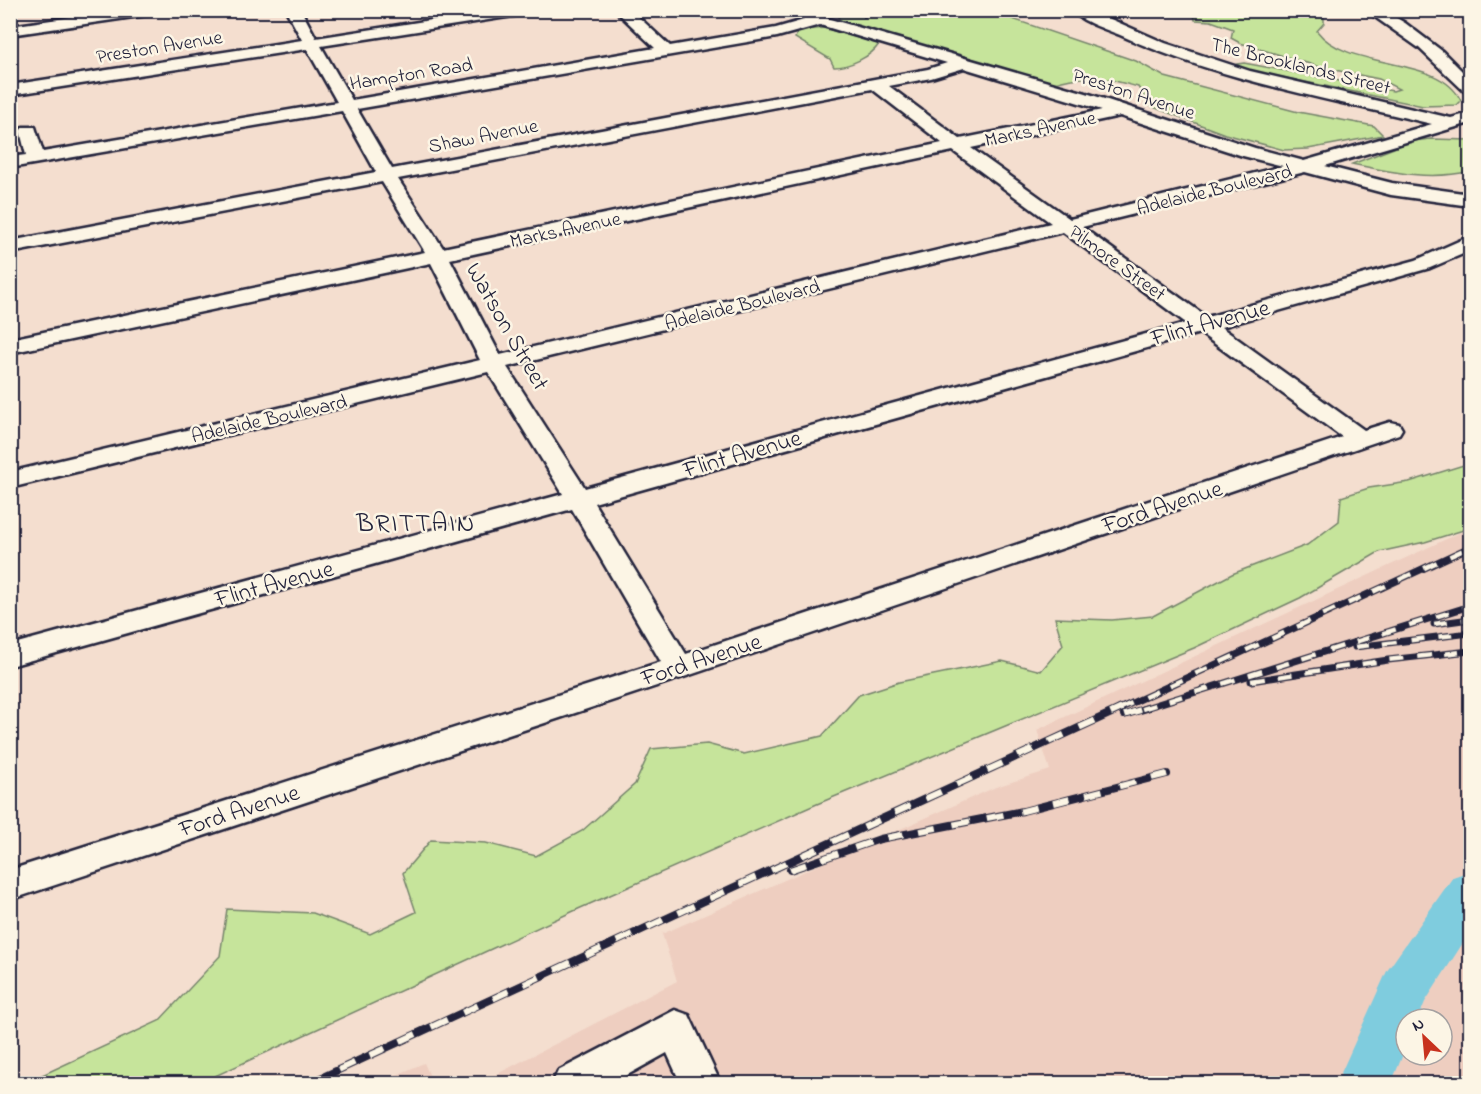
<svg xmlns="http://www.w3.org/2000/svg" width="1481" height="1094" font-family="'Indie Flower',sans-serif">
<rect width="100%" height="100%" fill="#f4decf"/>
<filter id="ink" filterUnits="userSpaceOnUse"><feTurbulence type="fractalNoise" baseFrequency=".0167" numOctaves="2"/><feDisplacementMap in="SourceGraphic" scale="12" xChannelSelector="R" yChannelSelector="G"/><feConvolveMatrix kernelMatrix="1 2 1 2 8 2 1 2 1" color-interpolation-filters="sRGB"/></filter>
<g filter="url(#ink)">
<!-- built -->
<g fill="#eecec0" fill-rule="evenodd">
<path d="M1470 528V1078L1452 1084H478L677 981 662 934 996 787 1050 770 1037 730ZM1406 1019H1442V1055H1406Z"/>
<path d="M424 1063 433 1083H378Z"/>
</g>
<!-- green -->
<g fill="#c6e49b" stroke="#74836b" stroke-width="1.5">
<path d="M846 10 989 11 1136 61 1165 77 1298 112 1374 126 1383 135 1308 149 1284 150 1225 134 1150 106 1138 87C1106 78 1084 73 1052 84L850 27 838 18Z"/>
<path d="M1207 10 1320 11 1324 13V23L1317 31C1348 72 1440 54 1461 101L1457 105 1423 106 1242 69 1237 64 1244 63 1393 91 1399 89 1379 79 1320 67 1240 43 1231 38 1233 29 1211 21 1195 20 1194 15Z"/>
<path d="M824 28 879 44C871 57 849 67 834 67L830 59 795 38 798 31Z"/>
<path d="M1431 139 1470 140V171C1431 181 1391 172 1352 164L1412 141Z"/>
<path d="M1470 463V528L1425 542 1379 552 1300 598 1194 648 817 804 576 910 200 1083H25L159 1021 220 956 227 909 313 913 370 934 416 912 403 873 431 840 486 843 536 856 582 831 635 784 651 749 707 744 744 754 822 736 859 695 899 682 1002 661 1041 671 1063 645 1055 618 1112 620 1153 616 1232 574 1307 545 1339 521 1341 497 1369 488 1409 482Z"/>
</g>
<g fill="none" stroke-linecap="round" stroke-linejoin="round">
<!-- river -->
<path fill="#7fccde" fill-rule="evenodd" d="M1470 871V932L1425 1002 1418 1019H1406V1047L1391 1084H1336L1387 971 1453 877Z"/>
</g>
<!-- building -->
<path fill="#e1a89d" stroke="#9e766e" stroke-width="1.5" d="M654 1076 670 1083H651Z"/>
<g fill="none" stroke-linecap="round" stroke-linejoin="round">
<!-- minor casing -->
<g stroke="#22223b" stroke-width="5">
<g id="minor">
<path d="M121 10H161L154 14 10 35V26Z"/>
<path d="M286 10H301L316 38 495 10H533L526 14 321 46 352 100 655 48 615 10H631L670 46 776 28 804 20 795 15 802 11 1086 93 1255 148 1304 161 1432 124C1326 98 1219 80 1120 35 1105 29 1082 22 1071 10H1090L1165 43 1250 71 1451 118 1470 113V123L1325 166 1392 183 1470 194V206L1391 195 1305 172 1082 227 1207 317 1416 260 1470 236V251L1430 268 1221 327 1364 430 1390 422 1399 424 1402 429 1399 434 690 675 10 900V870L661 662 572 509 10 666V645L563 494 488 372 10 488V472L480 360 431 263 10 353V339L425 252 382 182 10 253V241L376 172 342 111 10 168V157L26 155 20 131 23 127H35L43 152 337 102 307 49 10 95V85L302 40ZM820 25 947 63 928 69 392 169 357 109 777 37ZM964 68 1102 110 960 139 889 86 931 78ZM872 89 942 143 443 248 398 179ZM1120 116 1243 156 1283 166 1070 219 971 148ZM953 151 1051 223 500 355 450 259ZM1063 232 1186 323 585 488 507 367ZM1200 333 1342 437 686 654 594 503Z"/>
<path d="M1365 10H1383L1405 23 1442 51 1470 79V93L1464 91 1419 48Z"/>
<path d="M675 1010 689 1015 721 1084H681L667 1053 611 1084H552L558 1071Z"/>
</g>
</g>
<!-- path -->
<path stroke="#22223b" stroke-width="2" stroke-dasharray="3 3" stroke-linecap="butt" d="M863 17 901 10"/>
<!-- minor -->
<use href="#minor" fill="#fcf5e5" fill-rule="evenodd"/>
<!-- rail-far1 casing -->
<g stroke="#22223b" stroke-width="7">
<g id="rail-far1">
<path d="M1434 624 1470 619"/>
<path d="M1355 647 1470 633"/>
<path d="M1251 681 1388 660 1470 651"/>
<path d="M1119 709 1470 547"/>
<path d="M1142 709 1470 606"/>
</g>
</g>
<!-- rail casing -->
<g stroke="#22223b" stroke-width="8">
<g id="rail">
<path d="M1124 715 1147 708"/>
<path d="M790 870 880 839 1023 811 1167 774"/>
<path d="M308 1084 1122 708"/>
</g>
</g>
<!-- rail-far1 -->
<use href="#rail-far1" stroke="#fcf5e5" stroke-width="4.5" stroke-dasharray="14" stroke-linecap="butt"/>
<!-- rail -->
<use href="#rail" stroke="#fcf5e5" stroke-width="6" stroke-dasharray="17" stroke-linecap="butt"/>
</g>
</g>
<g text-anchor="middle" stroke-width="5" stroke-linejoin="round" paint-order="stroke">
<!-- far-street labels -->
<g font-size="20" fill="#22223b" stroke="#fcf5e5">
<text transform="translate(159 46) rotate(-9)" y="7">Preston Avenue</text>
<text transform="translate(1301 65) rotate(14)" y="7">The Brooklands Street</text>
<text transform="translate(411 73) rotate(-9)" y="7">Hampton Road</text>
<text transform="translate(1134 93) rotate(18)" y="7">Preston Avenue</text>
<text transform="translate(1040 128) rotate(-12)" y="7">Marks Avenue</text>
<text transform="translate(483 135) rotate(-11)" y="7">Shaw Avenue</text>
<text transform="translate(1214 189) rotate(-14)" y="7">Adelaide Boulevard</text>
<text transform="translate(565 229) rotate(-12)" y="7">Marks Avenue</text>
<text transform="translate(1118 262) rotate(36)" y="7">Pilmore Street</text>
<text transform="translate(742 304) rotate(-14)" y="7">Adelaide Boulevard</text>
<text transform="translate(269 418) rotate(-13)" y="7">Adelaide Boulevard</text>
</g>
<!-- street labels -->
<g font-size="24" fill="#22223b" stroke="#fcf5e5">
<text transform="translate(1210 322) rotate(-15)" y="8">Flint Avenue</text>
<text transform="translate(508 326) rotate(60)" y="8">Watson Street</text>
<text transform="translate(742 453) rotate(-16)" y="8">Flint Avenue</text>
<text transform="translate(1162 506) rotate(-18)" y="8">Ford Avenue</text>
<text transform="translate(274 583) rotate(-15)" y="8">Flint Avenue</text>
<text transform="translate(701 659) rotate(-18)" y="8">Ford Avenue</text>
<text transform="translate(239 810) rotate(-18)" y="8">Ford Avenue</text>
</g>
<!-- neighbourhood labels -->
<g font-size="26" letter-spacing="1.5" fill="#22223b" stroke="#fcf5e5">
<text x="416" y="531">BRITTAIN</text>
</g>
</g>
<!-- margin -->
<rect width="1481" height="1094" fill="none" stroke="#fcf5e5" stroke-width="36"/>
<rect x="18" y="18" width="1445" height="1058" fill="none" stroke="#22223b" stroke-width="2" filter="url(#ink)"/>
<!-- north arrow -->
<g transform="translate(1424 1037) rotate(334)"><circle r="28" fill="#fcf5e5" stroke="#a5a1a1" stroke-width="1.5"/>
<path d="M0-4.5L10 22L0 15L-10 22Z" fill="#c8321e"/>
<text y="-9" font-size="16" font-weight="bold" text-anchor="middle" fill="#22223b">N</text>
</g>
</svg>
